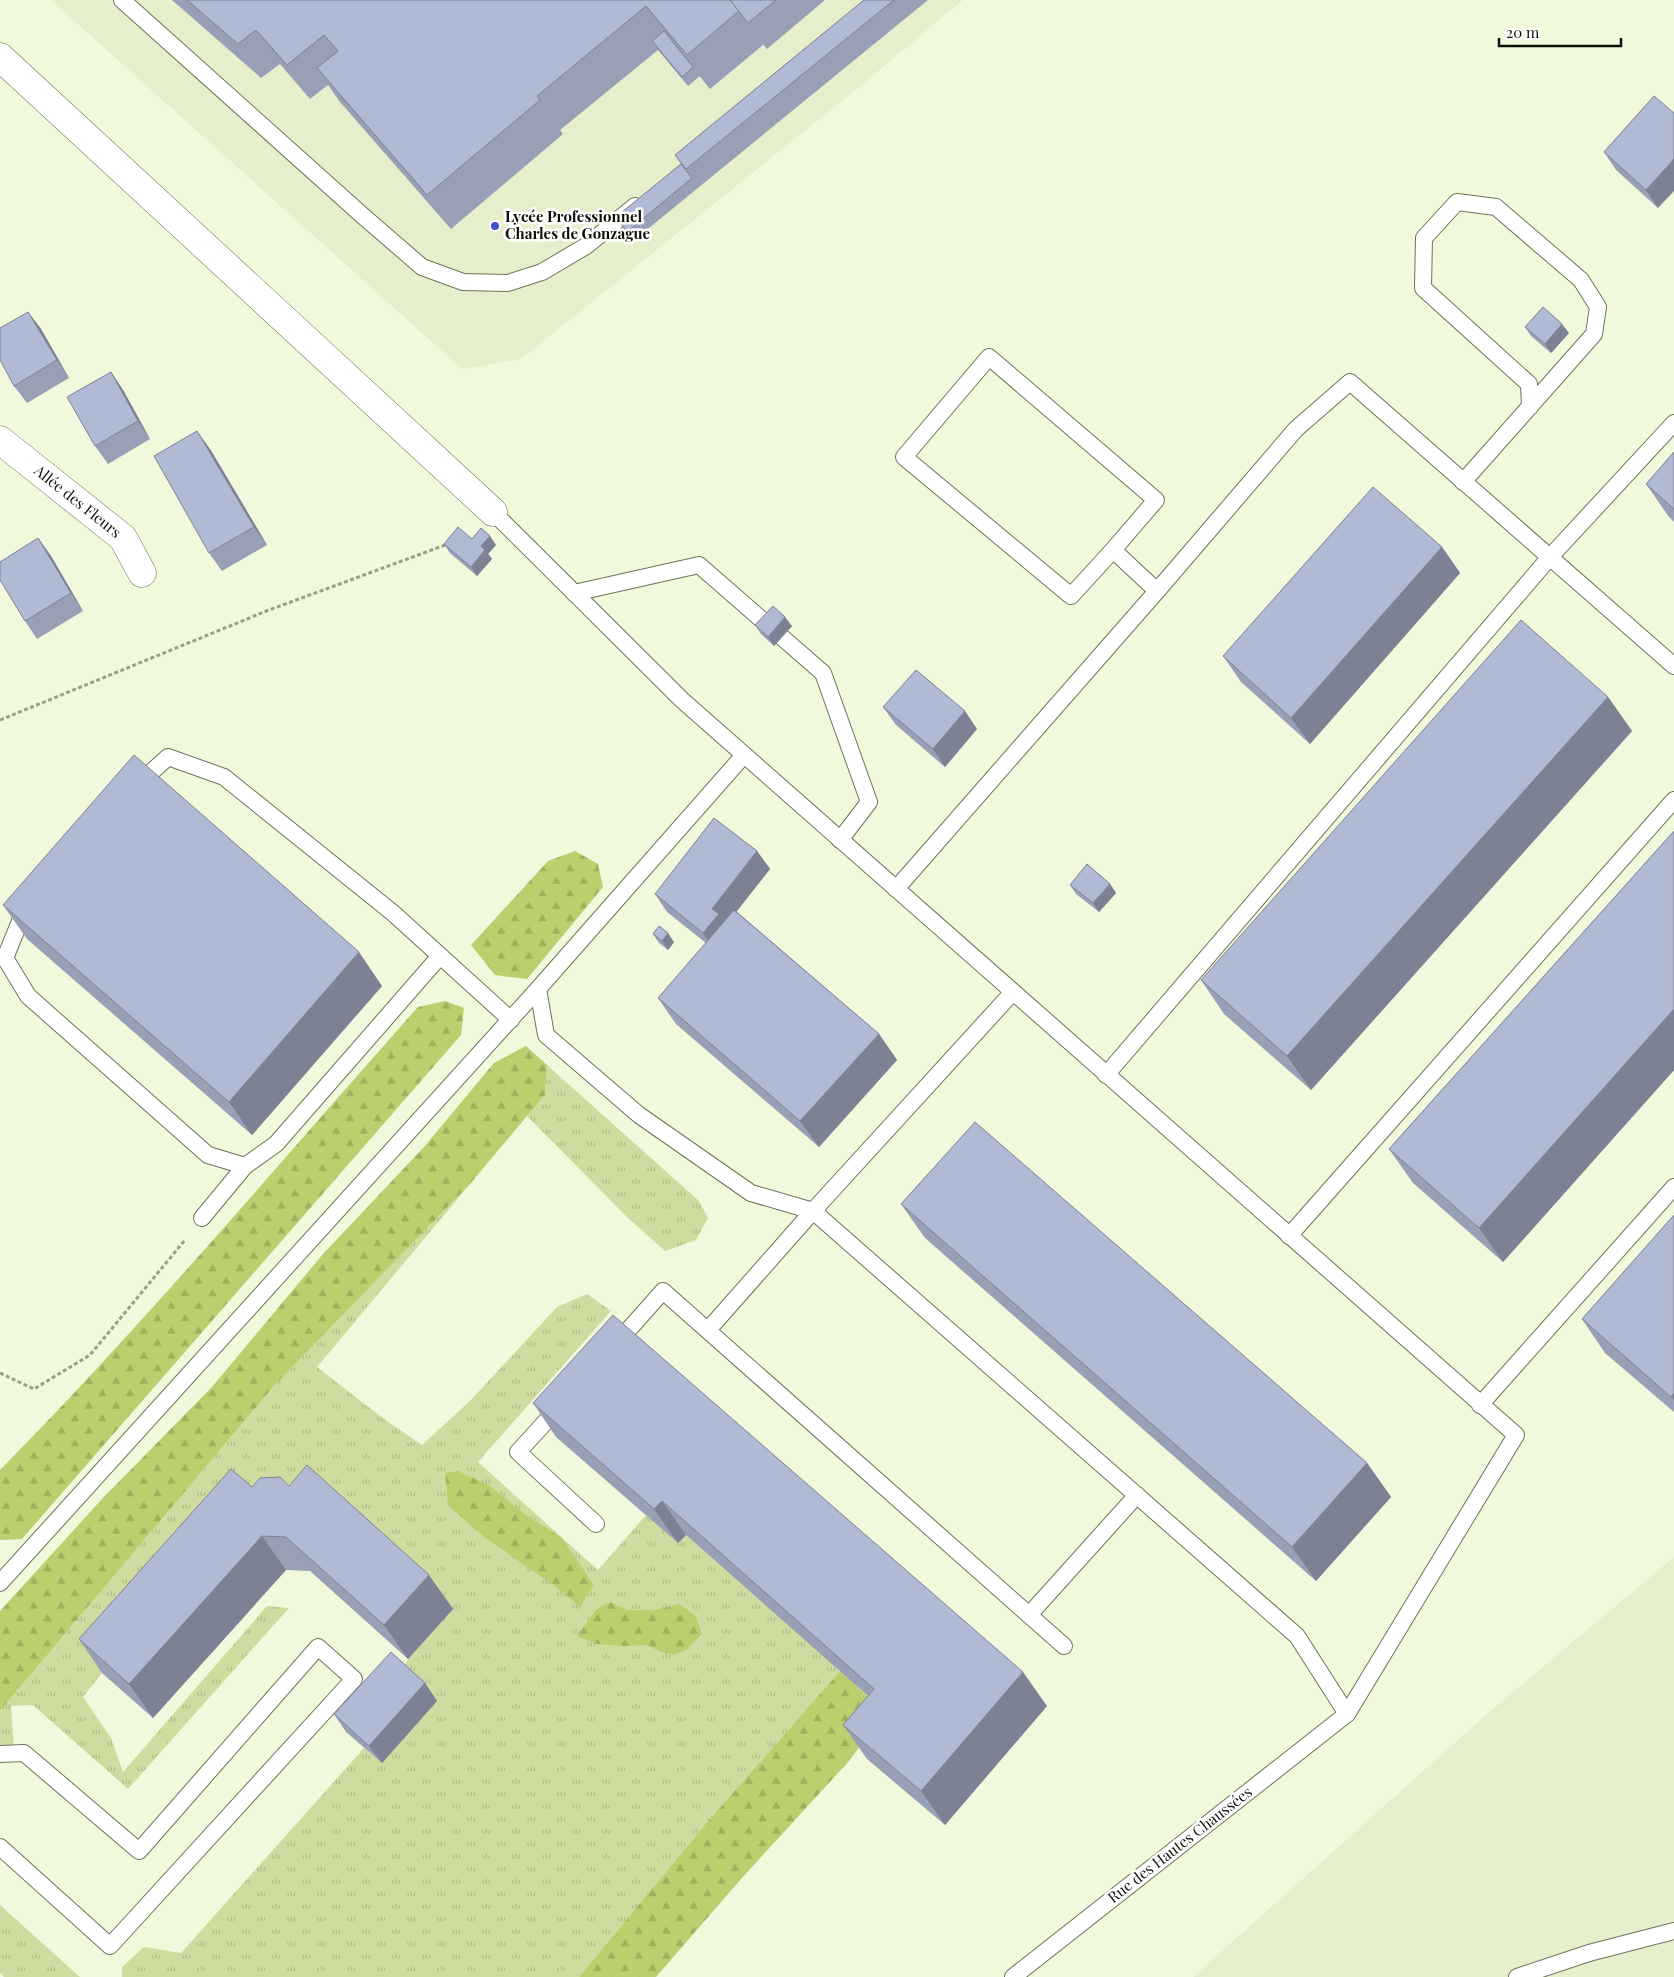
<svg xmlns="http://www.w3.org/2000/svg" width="1674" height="1977" font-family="'Playfair Display',serif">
<defs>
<pattern id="grass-tufts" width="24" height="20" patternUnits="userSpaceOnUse" patternTransform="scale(1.25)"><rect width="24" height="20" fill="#cedd9f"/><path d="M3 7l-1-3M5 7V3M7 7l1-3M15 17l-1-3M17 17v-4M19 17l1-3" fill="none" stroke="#b0bd87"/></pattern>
<pattern id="forest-firs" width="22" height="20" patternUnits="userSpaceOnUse" patternTransform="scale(1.25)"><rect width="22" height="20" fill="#bbcf6e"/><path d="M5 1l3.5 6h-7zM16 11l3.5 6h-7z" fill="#a0b15e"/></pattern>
</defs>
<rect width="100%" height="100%" fill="#f1f9dc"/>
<!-- built -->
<g fill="#e6efcb">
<path d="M51 0H963L852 93 521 359 462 369Z"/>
<path d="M1674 1557V1977H1193L1488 1713Z"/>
</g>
<!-- grass -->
<g fill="url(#grass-tufts)">
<path d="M547 1065 699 1201 708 1218 696 1240 665 1251 628 1218 527 1116 545 1095Z"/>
<path d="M470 1184 317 1367 384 1419 422 1445 471 1400 557 1307 587 1294 611 1311 478 1462 598 1570 646 1515 678 1543 686 1535 840 1671 703 1827 579 1977H122V1967L144 1947 181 1953 364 1748 382 1763 403 1669 408 1659 331 1499 102 1673 83 1697 111 1738 123 1772 267 1606 289 1608 128 1789 33 1705 11 1706 14 1746 0 1747V1711L274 1386Z"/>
<path d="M0 1905 80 1977H4L0 1973Z"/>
</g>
<!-- forest -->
<g fill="url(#forest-firs)">
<path d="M575 851 598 864 603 887 527 979 495 975 471 945 548 861Z"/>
<path d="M445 1001 464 1008 461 1035 22 1539 0 1540V1470C146 1322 280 1162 418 1007Z"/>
<path d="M526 1046 547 1065 545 1095 527 1116 470 1184 274 1386 0 1711V1611L102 1499 212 1387 323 1254 424 1147 494 1063Z"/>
<path d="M458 1471 489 1485 526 1515 561 1537 594 1585 580 1607 556 1587 484 1537 448 1505 445 1473Z"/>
<path d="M610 1602 627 1610H656L679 1604 696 1616 702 1634 686 1650 673 1655 661 1652 647 1645 626 1646 596 1644 577 1636 596 1610Z"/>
<path d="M840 1671 885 1712 849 1761 741 1879 656 1977H579L703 1827Z"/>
</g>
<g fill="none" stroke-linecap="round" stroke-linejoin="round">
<!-- service casing -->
<g stroke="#6d735a" stroke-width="18">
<g id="service">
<path d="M122 0 363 216 422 267 463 282 508 283 542 272 586 246 635 206"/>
<path d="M1463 482 1594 334 1598 307 1581 280 1496 207 1457 202 1424 238 1423 288 1529 384 1530 407"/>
<path d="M493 512 682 700 1516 1435 1347 1714 1013 1977"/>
<path d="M1113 550 1156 500 989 357 904 457 1071 596 1113 550 1157 591"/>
<path d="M574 593 699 565 823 673 869 802 840 840"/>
<path d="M136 786 168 757 224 777 393 913 511 1020"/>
<path d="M896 889 1157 591 1296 429 1350 382 1674 666"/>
<path d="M29 907 23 914 5 958 28 996 208 1155 245 1166 276 1144 440 956"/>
<path d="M1013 992 813 1211 1297 1636 1347 1714"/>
<path d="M1106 1075 1550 557 1674 423"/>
<path d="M202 1218 245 1166"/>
<path d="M1289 1236 1674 800"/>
<path d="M708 1330 813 1211 751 1193 639 1115 546 1035 538 989 744 755"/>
<path d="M615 1345 663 1291 1064 1646"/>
<path d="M1480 1405 1674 1187"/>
<path d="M560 1406 518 1452 596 1524"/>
<path d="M0 1583 538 989"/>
<path d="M1029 1615 1137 1495"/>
<path d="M0 1754 24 1753 139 1851 318 1647 354 1679 110 1946 0 1847"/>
<path d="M1517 1977 1589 1953 1674 1931"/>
</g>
</g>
<!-- minor casing -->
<g stroke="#6d735a" stroke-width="29">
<g id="minor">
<path d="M0 57 493 512"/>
<path id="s1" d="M0 440 123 538 142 573"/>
</g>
</g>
<!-- path -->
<g stroke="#9a9f8a" stroke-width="3" stroke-dasharray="4 2.5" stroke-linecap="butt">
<path d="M0 720 269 610 448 544"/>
<path d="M0 1373 34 1389 90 1355 185 1240"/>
</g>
<!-- service -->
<use href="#service" stroke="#fff" stroke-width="16"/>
<!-- minor -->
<use href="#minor" stroke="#fff" stroke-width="28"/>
</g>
<!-- wall -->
<g fill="#98a0b6">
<path d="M172 0H825L767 49 762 43 763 45 710 89 697 73 700 76 688 86 658 50 560 130 563 134 451 229 340 102 328 85 310 99 280 64 261 78Z"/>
<path d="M864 0H928L633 241 616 217 681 164 675 155Z"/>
<path d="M1654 96 1658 208 1616 170 1604 152Z"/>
<path d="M28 312 41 329 69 378 27 403 14 386Z"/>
<path d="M1525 327 1569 333 1551 353 1531 336Z"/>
<path d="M111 372 123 390 150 439 108 464 95 446Z"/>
<path d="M210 449 267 545 222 571 209 553Z"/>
<path d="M1674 452V522L1669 517 1646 484Z"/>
<path d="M38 538 51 556 83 611 37 639 25 621Z"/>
<path d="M472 539 496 545 488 554 492 559 477 576 450 553 444 544Z"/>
<path d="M1442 547 1460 573 1310 744 1241 682 1223 656Z"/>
<path d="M755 625 792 626 774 646 761 634Z"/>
<path d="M1608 697 1632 731 1311 1090 1224 1014 1201 980Z"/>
<path d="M883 707 977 729 945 767 896 725Z"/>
<path d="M1674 831V1070L1503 1262 1413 1183 1389 1149Z"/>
<path d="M757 851 770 869 736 911 879 1034 897 1060 819 1147 676 1024 658 998 706 943 667 912 655 894Z"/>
<path d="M1110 884 1116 893 1099 912 1076 894 1070 885Z"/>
<path d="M3 905 382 986 252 1135 27 939Z"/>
<path d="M653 934 674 942 668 950 659 943Z"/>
<path d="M901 1204 1367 1463 1391 1497 1316 1581 925 1238Z"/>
<path d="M1674 1215V1412L1605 1353 1582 1319Z"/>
<path d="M533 1403 1047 1706 945 1825 867 1759 843 1725 868 1696 686 1535 678 1543 556 1437Z"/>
<path d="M252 1487 453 1609 408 1659 310 1571 286 1570 153 1718 102 1673 79 1639Z"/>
<path d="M425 1683 437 1701 382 1763 346 1732 334 1714Z"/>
</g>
<!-- shaded-wall -->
<g fill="#7c8294">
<path d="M1674 159V191L1658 208 1646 190Z"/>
<path d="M28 312 41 329 69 378 57 360Z"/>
<path d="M1562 324 1569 333 1551 353 1545 344Z"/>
<path d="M111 372 123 390 150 439 138 421Z"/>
<path d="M197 431 210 449 267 545 254 527Z"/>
<path d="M490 536 496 545 488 554 492 559 477 576 471 567 481 546Z"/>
<path d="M38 538 51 556 83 611 71 593Z"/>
<path d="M1442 547 1460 573 1310 744 1291 718Z"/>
<path d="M785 617 792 626 774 646 768 637Z"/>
<path d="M1608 697 1632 731 1311 1090 1287 1056Z"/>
<path d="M965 711 977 729 945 767 933 749Z"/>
<path d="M757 851 770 869 726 925 715 951 703 933 712 909Z"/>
<path d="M1110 884 1116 893 1099 912 1093 903Z"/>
<path d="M668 933 674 942 668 950 662 941Z"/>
<path d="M359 952 382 986 252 1135 229 1102Z"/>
<path d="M1674 1009V1070L1503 1262 1479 1228Z"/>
<path d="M879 1034 897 1060 819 1147 800 1121Z"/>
<path d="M1674 1393V1400L1671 1397Z"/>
<path d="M1367 1463 1391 1497 1316 1581 1292 1547Z"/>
<path d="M662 1501 686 1535 678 1543 654 1509Z"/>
<path d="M262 1536 286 1570 153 1718 129 1684Z"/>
<path d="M429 1575 453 1609 408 1659 384 1625Z"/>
<path d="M1023 1672 1047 1706 945 1825 921 1791Z"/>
<path d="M425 1683 437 1701 382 1763 369 1746Z"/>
</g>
<!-- building -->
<g fill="#b1bad4" stroke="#7c8294">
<path d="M187 0H730L739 11 687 55 646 6 537 96 540 100 427 195 317 68 338 51 324 35 287 65 256 30 238 44Z"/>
<path d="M730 0H776L748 23Z"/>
<path d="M864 0H894L686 169 675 155Z"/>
<path d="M664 31 693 67 682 77 652 41Z"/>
<path d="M1654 96 1674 113V159L1646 190 1604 152Z"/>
<path d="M681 164 692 178 627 232 616 217Z"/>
<path d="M1543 307 1562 324 1545 344 1525 327Z"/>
<path d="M28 312 57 360 14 386 0 360V328Z"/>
<path d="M111 372 138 421 95 446 67 397Z"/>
<path d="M197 431 254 527 209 553 154 456Z"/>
<path d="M1674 452V509L1646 484Z"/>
<path d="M1373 487 1442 547 1291 718 1223 656Z"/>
<path d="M458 527 472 539 481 528 490 536 481 546 485 550 471 567 444 544Z"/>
<path d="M38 538 71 593 25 621 0 580V562Z"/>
<path d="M773 606 785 617 768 637 755 625Z"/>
<path d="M1521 620 1608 697 1287 1056 1201 980Z"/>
<path d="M916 670 965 711 933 749 883 707Z"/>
<path d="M134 755 359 952 229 1102 3 905Z"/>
<path d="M714 818 757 851 712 909 719 914 703 933 655 894Z"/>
<path d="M1674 831V1009L1479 1228 1389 1149Z"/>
<path d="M1087 864 1110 884 1093 903 1070 885Z"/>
<path d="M734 910 879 1034 800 1121 658 998Z"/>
<path d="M659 926 668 933 662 941 653 934Z"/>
<path d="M975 1122 1367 1463 1292 1547 901 1204Z"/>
<path d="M1674 1215V1393L1671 1397 1582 1319Z"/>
<path d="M613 1315 1023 1672 921 1791 843 1725 874 1689 662 1501 654 1509 533 1403Z"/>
<path d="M307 1465 429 1575 384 1625 286 1537 262 1536 129 1684 79 1639 231 1469 252 1487 260 1478 280 1477 289 1486Z"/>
<path d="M391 1652 425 1683 369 1746 334 1714Z"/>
</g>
<!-- markers -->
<circle fill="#4054c7" stroke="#fff" stroke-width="2" cx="495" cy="226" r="5"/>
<g text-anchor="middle" stroke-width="5" stroke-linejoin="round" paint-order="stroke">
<!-- poi labels -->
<g font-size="15" font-weight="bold" fill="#0e1007" stroke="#fff" text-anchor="start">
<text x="505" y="222">Lycée Professionnel<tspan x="505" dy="17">Charles de Gonzague</tspan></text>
</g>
<!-- street labels -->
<g font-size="15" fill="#0e1007" stroke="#fff">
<text dy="5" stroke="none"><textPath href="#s1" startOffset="99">Allée des Fleurs</textPath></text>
<text transform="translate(1180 1845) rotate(-38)" y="5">Rue des Hautes Chaussées</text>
</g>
</g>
<!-- scale -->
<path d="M1499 38v8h122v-8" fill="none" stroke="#0e1007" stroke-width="2.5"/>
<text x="1506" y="38" font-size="15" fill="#0e1007" stroke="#ffffff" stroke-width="4" paint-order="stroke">20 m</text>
</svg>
